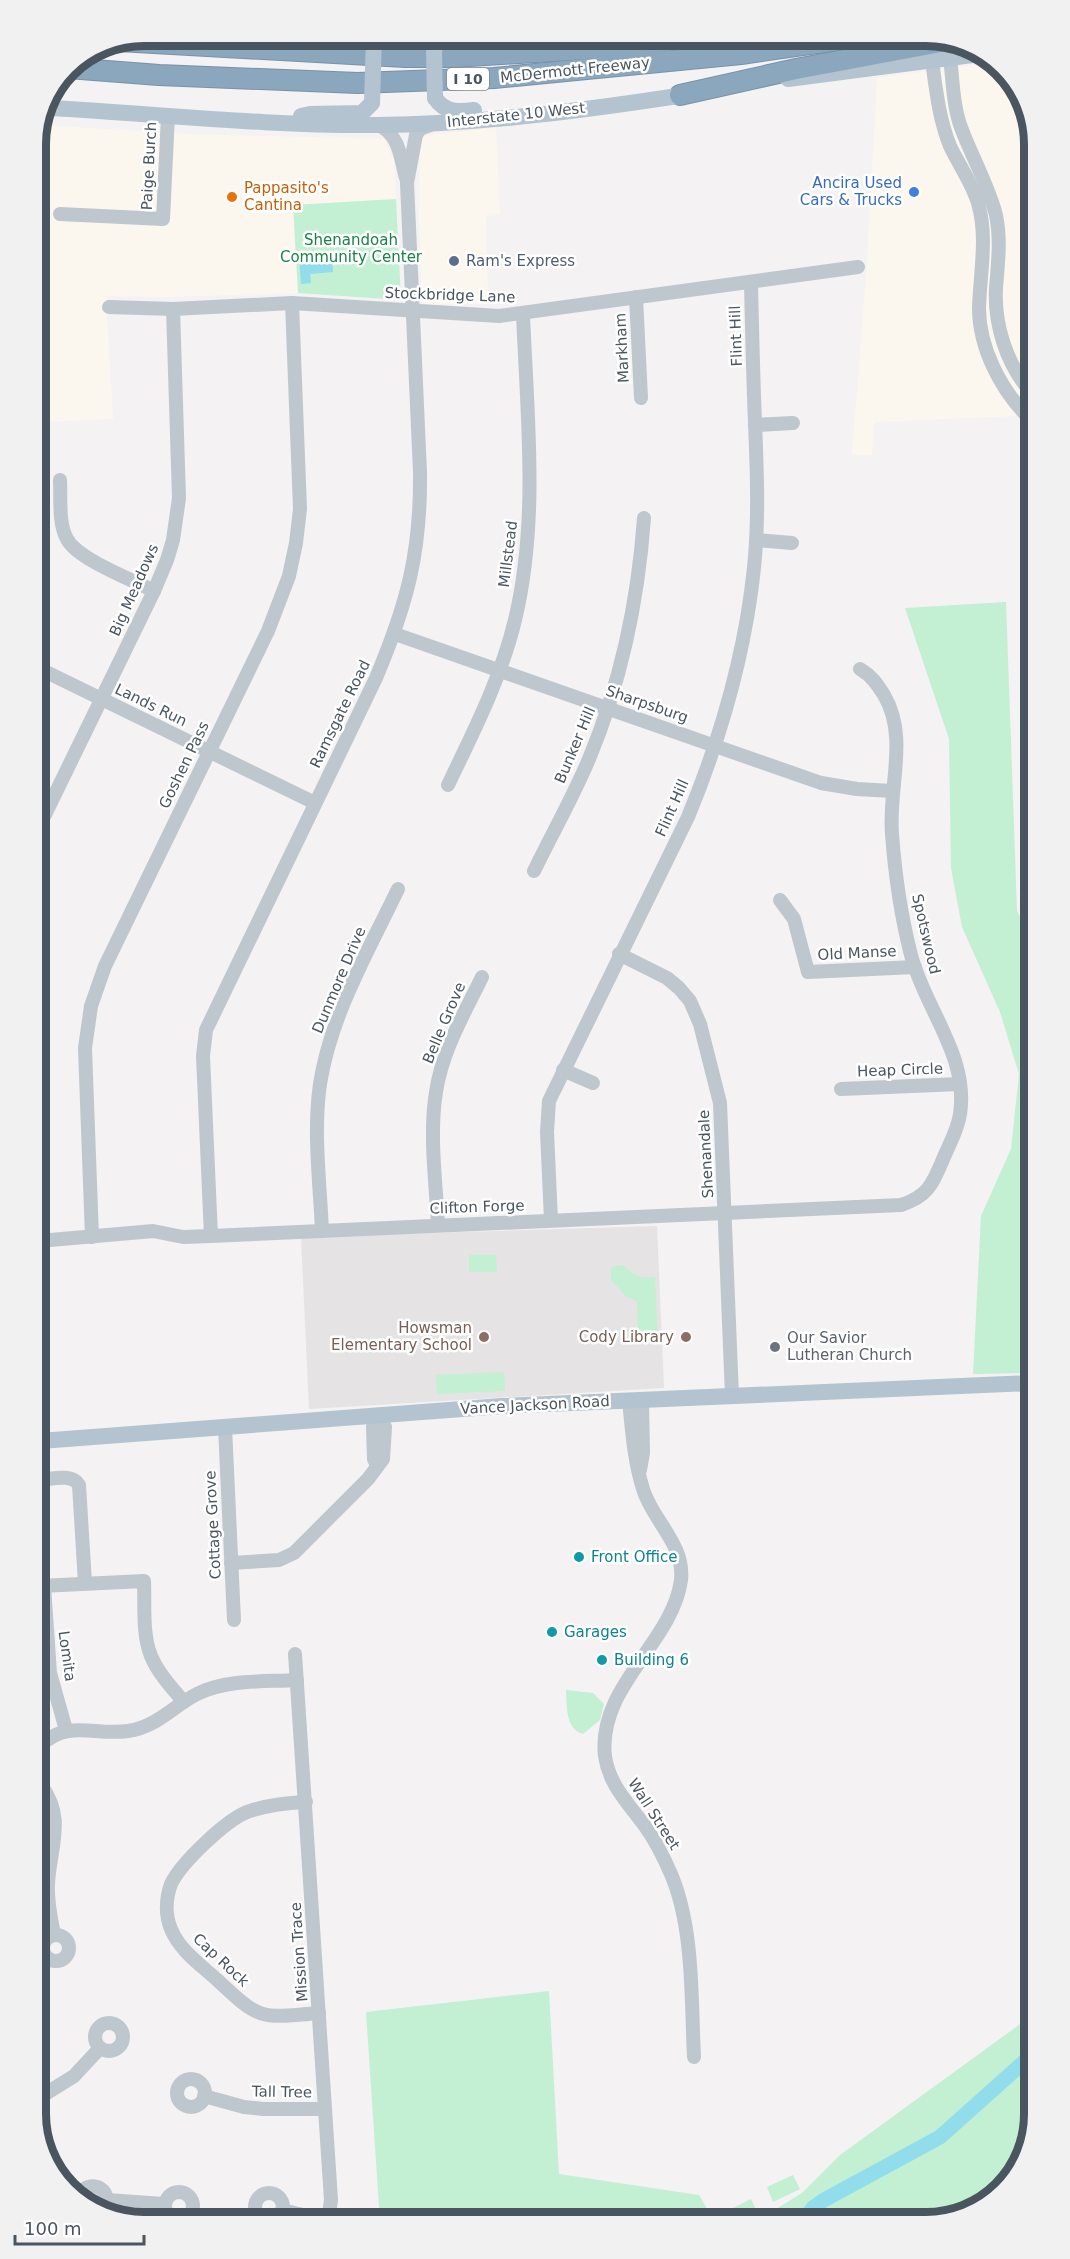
<svg xmlns="http://www.w3.org/2000/svg" width="1070" height="2259" font-family="'DejaVu Sans',sans-serif">
<rect width="100%" height="100%" fill="#f4f2f2"/>
<!-- commercial -->
<g fill="#fcf7ee">
<path d="M994 62 1028 109 1029 429 1015 416 874 422 872 455H852L866 274 877 78Z"/>
<path d="M42 125 185 134 384 139 394 160 396 199 293 205 298 293 165 297 106 296 113 419 37 422 36 137Z"/>
<path d="M496 128 500 214 486 215 488 304H425L422 301 419 220 420 136Z"/>
</g>
<!-- education -->
<path fill="#e5e3e4" d="M657 1226 664 1388 309 1409 301 1237Z"/>
<!-- green -->
<g fill="#c3efd2">
<path d="M396 199 401 300 298 293 293 205Z"/>
<path d="M1006 602 1017 911 1031 937 1032 1373 973 1374 981 1216 1011 1149 1019 1074 1000 1012 962 927 951 868 949 739 905 608Z"/>
<path d="M469 1255H496L497 1272H469Z"/>
<path d="M622 1265C637 1275 636 1279 655 1277L658 1342H638L637 1301 626 1296 611 1280V1267Z"/>
<path d="M504 1372 505 1391 437 1394 436 1375Z"/>
<path d="M566 1690 593 1693 604 1704 600 1720 583 1734C565 1729 567 1705 566 1690Z"/>
<path d="M549 1991 559 2174 699 2195 713 2219 380 2221 366 2012Z"/>
<path d="M1034 2014V2115L1012 2180 961 2217 760 2219 802 2193 840 2155Z"/>
<path d="M793 2175 800 2189 773 2202 767 2187Z"/>
<path d="M751 2199 757 2212 744 2219H726L723 2213Z"/>
</g>
<!-- water -->
<path fill="#91ddeb" d="M332 255 333 272 310 274 311 283 301 284 299 258Z"/>
<g fill="none" stroke-linecap="round" stroke-linejoin="round">
<!-- river -->
<path stroke="#91ddeb" stroke-width="15" d="M806 2218 813 2208 824 2200 940 2137 1034 2053"/>
<!-- highway casing -->
<g stroke="#7792aa" stroke-width="22">
<g id="highway">
<path d="M397 36 505 42 519 48"/>
<path d="M118 41 405 57H454L617 47 708 36"/>
<path d="M68 68 159 75 358 83 494 78 741 54 866 36"/>
<path d="M680 95 796 69 946 41"/>
</g>
</g>
<!-- minor -->
<g stroke="#bec7ce" stroke-width="14">
<path d="M950 58C953 81 953 108 962 130 973 159 988 185 996 215 1001 240 998 263 996 288 994 324 1006 362 1029 390"/>
<path d="M932 61C936 89 939 119 950 146 959 165 972 183 978 203 988 237 980 273 979 308 979 348 1001 390 1029 418"/>
<path d="M378 125C400 135 400 157 406 178"/>
<path d="M60 214 163 219 168 115"/>
<path d="M636 297 641 398"/>
<path d="M109 307 173 309 292 303 499 316 858 267"/>
<path d="M755 425 793 423"/>
<path d="M60 480C61 498 58 523 67 539 77 559 133 580 154 591"/>
<path d="M756 540 792 543"/>
<path d="M395 634 821 783 857 789 892 791"/>
<path d="M38 668 315 803"/>
<path d="M448 785C474 731 501 678 515 620 539 520 527 415 523 314"/>
<path d="M38 829 154 591 167 560 173 540 179 498 173 309"/>
<path d="M534 871C552 834 573 797 589 759 621 682 638 602 644 518"/>
<path d="M780 900 794 919 808 972 915 967"/>
<path d="M619 954 667 978 679 988 690 1001 700 1024 720 1103 732 1396"/>
<path d="M563 1070 593 1083"/>
<path d="M841 1089 960 1084"/>
<path d="M551 1220 547 1132 549 1101 688 817C721 737 745 654 754 568 759 519 757 471 755 422 753 375 752 329 751 282"/>
<path d="M438 1225C436 1182 429 1135 436 1092 442 1051 464 1014 482 977"/>
<path d="M322 1231C320 1183 313 1132 320 1084 331 1014 368 952 398 889"/>
<path d="M211 1236 203 1056 206 1030 376 678C407 604 421 553 420 472L407 183 416 135 420 129 433 124"/>
<path d="M92 1237 85 1048 91 1006 105 966 268 631 289 576 296 543 300 509 292 303"/>
<path d="M39 1241 153 1231 183 1237 211 1236 901 1205C929 1196 933 1183 944 1157 950 1143 958 1129 960 1114 969 1056 925 1009 911 955 901 916 895 874 892 834 888 788 909 737 884 695 877 684 872 676 860 669"/>
<path d="M1030 1383 1032 1403"/>
<path d="M629 1400C632 1431 634 1460 643 1489 652 1520 685 1544 681 1580 673 1642 597 1687 605 1756 609 1786 631 1806 647 1829 657 1843 664 1858 671 1874 694 1928 691 1999 694 2057"/>
<path d="M225 1427 234 1620"/>
<path d="M373 1427 374 1459 377 1465"/>
<path d="M640 1470 643 1453 642 1400"/>
<path d="M40 1480C52 1479 72 1473 79 1485L85 1583"/>
<path d="M231 1563 279 1560 294 1553 368 1479 383 1459 385 1427 379 1423V1416"/>
<path d="M40 1586 144 1581C145 1605 142 1634 151 1656 158 1673 172 1688 184 1702"/>
<path d="M44 1586 50 1673 66 1730"/>
<path d="M295 1654 331 2200 328 2221"/>
<path d="M41 1745C69 1719 94 1736 128 1731 157 1727 173 1706 197 1694 227 1679 265 1682 297 1680"/>
<path d="M41 1785C66 1819 50 1846 48 1884 47 1902 51 1918 54 1935"/>
<path d="M306 1802C285 1803 266 1805 247 1812 225 1821 181 1863 171 1884 166 1898 165 1915 171 1929 179 1949 198 1963 214 1977 259 2019 257 2019 319 2013"/>
<circle cx="56" cy="1948" r="13"/>
<circle cx="109" cy="2037" r="14"/>
<circle cx="191" cy="2093" r="14"/>
<path d="M42 2096 74 2076 100 2048"/>
<path d="M204 2096 244 2107 263 2109H325"/>
<circle cx="179" cy="2206" r="14"/>
<circle cx="269" cy="2207" r="14"/>
<path d="M107 2200 164 2204"/>
<path d="M79 2201 84 2189C99 2180 113 2195 103 2210"/>
<path d="M282 2210 328 2221"/>
<path d="M135 2222 136 2203"/>
</g>
<!-- major -->
<g stroke="#b3c3cf" stroke-width="16">
<path d="M788 79 980 54"/>
<path d="M435 98C445 113 458 112 474 110"/>
<path d="M50 108C158 114 270 126 378 125 483 124 587 110 691 94"/>
<path d="M301 116 310 114 362 113 372 103"/>
<path d="M40 1441 502 1406 1032 1383"/>
</g>
<!-- highway -->
<use href="#highway" stroke="#8ba7be" stroke-width="20"/>
<!-- major-bridge -->
<g stroke="#b3c3cf" stroke-width="16">
<path d="M435 98 434 52 437 36"/>
<path d="M372 103 374 36"/>
</g>
</g>
<!-- markers -->
<circle fill="#3f7fe0" stroke="#fff" stroke-width="2" cx="914" cy="192" r="6"/>
<circle fill="#e8710a" stroke="#fff" stroke-width="2" cx="232" cy="197" r="6"/>
<circle fill="#5c6f8a" stroke="#fff" stroke-width="2" cx="454" cy="261" r="6"/>
<g fill="#8d6e63" stroke="#fff" stroke-width="2">
<circle cx="484" cy="1337" r="6"/>
<circle cx="686" cy="1337" r="6"/>
</g>
<circle fill="#6b7280" stroke="#fff" stroke-width="2" cx="775" cy="1347" r="6"/>
<g fill="#0f9aa8" stroke="#fff" stroke-width="2">
<circle cx="579" cy="1557" r="6"/>
<circle cx="552" cy="1632" r="6"/>
<circle cx="602" cy="1660" r="6"/>
</g>
<g text-anchor="middle" stroke-width="5" stroke-linejoin="round" paint-order="stroke">
<!-- shield labels -->
<rect fill="#fff" stroke="#80898f" stroke-width="1.5" x="447" y="68" width="42" height="22" rx="4.5"/>
<g font-size="14" font-weight="bold" fill="#4a565f">
<text x="468" y="84">I 10</text>
</g>
<!-- street labels -->
<g font-size="15" fill="#4a565f" stroke="#fff">
<text transform="translate(575 70) rotate(-6)" y="5">McDermott Freeway</text>
<text transform="translate(516 115) rotate(-6)" y="5">Interstate 10 West</text>
<text transform="translate(149 166) rotate(-87)" y="5">Paige Burch</text>
<text transform="translate(450 295) rotate(2)" y="5">Stockbridge Lane</text>
<text transform="translate(736 336) rotate(-92)" y="5">Flint Hill</text>
<text transform="translate(622 348) rotate(-93)" y="5">Markham</text>
<text transform="translate(508 554) rotate(-83)" y="5">Millstead</text>
<text transform="translate(134 590) rotate(-66)" y="5">Big Meadows</text>
<text transform="translate(647 704) rotate(19)" y="5">Sharpsburg</text>
<text transform="translate(151 705) rotate(26)" y="5">Lands Run</text>
<text transform="translate(340 714) rotate(-64)" y="5">Ramsgate Road</text>
<text transform="translate(575 745) rotate(-67)" y="5">Bunker Hill</text>
<text transform="translate(184 765) rotate(-64)" y="5">Goshen Pass</text>
<text transform="translate(672 808) rotate(-66)" y="5">Flint Hill</text>
<text transform="translate(926 934) rotate(77)" y="5">Spotswood</text>
<text transform="translate(857 953) rotate(-3)" y="5">Old Manse</text>
<text transform="translate(339 980) rotate(-67)" y="5">Dunmore Drive</text>
<text transform="translate(444 1023) rotate(-67)" y="5">Belle Grove</text>
<text transform="translate(900 1070) rotate(-2)" y="5">Heap Circle</text>
<text transform="translate(706 1154) rotate(-93)" y="5">Shenandale</text>
<text transform="translate(477 1207) rotate(-2)" y="5">Clifton Forge</text>
<text transform="translate(535 1405) rotate(-3)" y="5">Vance Jackson Road</text>
<text transform="translate(213 1525) rotate(-93)" y="5">Cottage Grove</text>
<text transform="translate(67 1656) rotate(82)" y="5">Lomita</text>
<text transform="translate(654 1814) rotate(57)" y="5">Wall Street</text>
<text transform="translate(299 1952) rotate(-94)" y="5">Mission Trace</text>
<text transform="translate(221 1960) rotate(43)" y="5">Cap Rock</text>
<text transform="translate(282 2092) rotate(1)" y="5">Tall Tree</text>
</g>
<!-- shop labels -->
<g font-size="15" fill="#366cbe" stroke="#fff" text-anchor="end">
<text x="902" y="188">Ancira Used<tspan x="902" dy="17">Cars &amp; Trucks</tspan></text>
</g>
<!-- food labels -->
<g font-size="15" fill="#c56008" stroke="#fff" text-anchor="start">
<text x="244" y="193">Pappasito's<tspan x="244" dy="17">Cantina</tspan></text>
</g>
<!-- park labels -->
<g font-size="15" fill="#1a8148" stroke="#fff">
<text x="351" y="245">Shenandoah<tspan x="351" dy="17">Community Center</tspan></text>
</g>
<!-- service labels -->
<g font-size="15" fill="#4e5e75" stroke="#fff" text-anchor="start">
<text x="466" y="266">Ram's Express</text>
</g>
<!-- education labels -->
<g font-size="15" fill="#785e54" stroke="#fff" text-anchor="end">
<text x="472" y="1333">Howsman<tspan x="472" dy="17">Elementary School</tspan></text>
<text x="674" y="1342">Cody Library</text>
</g>
<!-- worship labels -->
<g font-size="15" fill="#5b616d" stroke="#fff" text-anchor="start">
<text x="787" y="1343">Our Savior<tspan x="787" dy="17">Lutheran Church</tspan></text>
</g>
<!-- culture labels -->
<g font-size="15" fill="#0d838f" stroke="#fff" text-anchor="start">
<text x="591" y="1562">Front Office</text>
<text x="564" y="1637">Garages</text>
<text x="614" y="1665">Building 6</text>
</g>
</g>
<!-- crop -->
<path d="M0 0H1070V2259H0ZM144 46H926A98 98 0 0 1 1024 144V2114A98 98 0 0 1 926 2212H144A98 98 0 0 1 46 2114V144A98 98 0 0 1 144 46Z" fill="#f1f1f2" fill-rule="evenodd"/>
<path fill="none" stroke="#4a565f" stroke-width="8" d="M144 46H926A98 98 0 0 1 1024 144V2114A98 98 0 0 1 926 2212H144A98 98 0 0 1 46 2114V144A98 98 0 0 1 144 46Z"/>
<!-- scale -->
<path d="M15 2235v9h129v-9" fill="none" stroke="#4a565f" stroke-width="3"/>
<text x="24" y="2235" font-size="18" fill="#4a565f" stroke="#ffffff" stroke-width="4.5" paint-order="stroke">100 m</text>
</svg>
